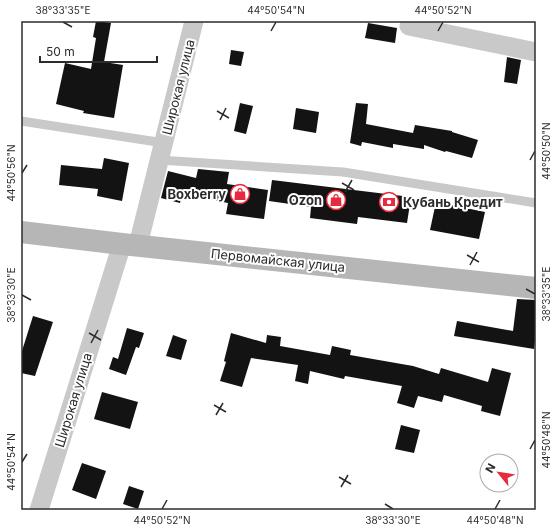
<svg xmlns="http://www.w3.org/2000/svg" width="557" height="531" font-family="Inter,sans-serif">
<rect width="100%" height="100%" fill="#fff"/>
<!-- building -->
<g fill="#131313">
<path d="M96 21 111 23 104 62 123 65 114 118 83 113 84 111 56 104 65 63 91 69 96 38 93 37Z"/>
<path d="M368 23 397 28 395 43 365 38Z"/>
<path d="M231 50 244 52 241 66 229 64Z"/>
<path d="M507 57 521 60 517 84 504 82Z"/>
<path d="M240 103 253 106 246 134 234 131Z"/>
<path d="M356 103 368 104 366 124 413 133 415 125 452 131V132L478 140 472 158 446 151 445 152 424 145V149L393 144V148L362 142 361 146 350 143Z"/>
<path d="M296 108 319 112 316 133 293 129Z"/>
<path d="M104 158 129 163 122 201 97 196 98 189 59 185 61 165 102 169Z"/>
<path d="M198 169 229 172 227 184 268 190 264 219 226 214 228 203 182 194 180 203 161 198 168 171 196 178Z"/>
<path d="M272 180 411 197 407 223 358 217 357 224 310 218 311 207 269 201Z"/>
<path d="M436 202 485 212 479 239 430 230Z"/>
<path d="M517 299 536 300V332L534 349 454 336 457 321 513 331Z"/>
<path d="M33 316 53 322 35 376 21 373V354Z"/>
<path d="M127 328 144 333 139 348 136 347 126 375 109 369 113 357 118 359Z"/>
<path d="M231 333 266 343 267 335 281 337 280 346 330 355 332 346 351 350 350 355 413 366 439 374 441 368 488 382 492 368 511 373 500 416 481 411 482 406 444 395 442 402 418 396 414 408 397 403 402 386 345 376 344 379 310 371 308 384 295 381 298 365 251 358 242 387 220 381 226 362 224 361Z"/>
<path d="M173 335 187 340 181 360 166 356Z"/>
<path d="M102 392 138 402 130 429 94 419Z"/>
<path d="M401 425 420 430 414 453 395 449Z"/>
<path d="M82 463 106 471 96 499 72 490Z"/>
<path d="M129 486 144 491 138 509 123 504Z"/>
</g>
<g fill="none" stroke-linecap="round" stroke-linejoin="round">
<!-- lane -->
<g stroke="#c9c9c9" stroke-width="9">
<path d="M21 121 164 143"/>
<path d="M159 160 343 172 536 203"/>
</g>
<!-- street -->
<g stroke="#c9c9c9" stroke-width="19">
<path d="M411 21 409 26 536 52"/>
<path d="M138 245 194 21"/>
<path d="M39 510 122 244"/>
</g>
<!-- secondary -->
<path stroke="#b6b6b6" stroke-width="22" d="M21 232 122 244 536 288"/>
</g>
<!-- ticks -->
<path fill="none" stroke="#2c2c2c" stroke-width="1.5" d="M63 22 72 27M271 31 276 22M438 31 443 22M217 111 229 118M220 120 226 108M530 160 535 151M22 173 27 165M342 183 354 190M345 192 352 180M467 255 479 262M470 265 477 252M526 289 535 294M22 295 31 300M89 333 101 340M91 343 98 330M214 405 226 412M216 415 223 403M530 449 535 440M22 462 27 454M339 477 351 484M341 487 348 475M385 504 393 509M162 509 167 500M495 509 500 500"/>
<!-- icons -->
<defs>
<g id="shop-ring" transform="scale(1)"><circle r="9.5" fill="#fff" stroke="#e72a3d" stroke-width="1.5"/><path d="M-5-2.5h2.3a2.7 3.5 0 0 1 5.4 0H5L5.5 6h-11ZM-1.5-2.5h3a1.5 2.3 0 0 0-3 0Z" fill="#e72a3d"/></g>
<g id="bank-ring" transform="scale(1)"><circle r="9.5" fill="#fff" stroke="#e72a3d" stroke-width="1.5"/><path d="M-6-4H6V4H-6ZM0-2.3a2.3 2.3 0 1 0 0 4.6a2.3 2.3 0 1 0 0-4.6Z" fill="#e72a3d"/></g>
</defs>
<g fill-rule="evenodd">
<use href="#shop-ring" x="240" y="194"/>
<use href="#shop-ring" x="336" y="200"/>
<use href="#bank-ring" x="389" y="202"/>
</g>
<g text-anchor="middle" stroke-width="4" stroke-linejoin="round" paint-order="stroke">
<!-- street labels -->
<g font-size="13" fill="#2c2c2c" stroke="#fff">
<text transform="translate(178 87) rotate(-76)" y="5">Широкая улица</text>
<text transform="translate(278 260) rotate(6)" y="5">Первомайская улица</text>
<text transform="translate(73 400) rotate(-73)" y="5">Широкая улица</text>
</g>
<!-- poi labels -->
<g font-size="13" font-weight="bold" fill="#2c2c2c" stroke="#fff" text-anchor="end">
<text x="226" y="199">Boxberry</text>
<text x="322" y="205">Ozon</text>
<text x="403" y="207" text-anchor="start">Кубань Кредит</text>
</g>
</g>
<!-- border -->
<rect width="557" height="531" fill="none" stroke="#ffffff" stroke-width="44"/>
<!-- north arrow -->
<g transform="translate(499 473) rotate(300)"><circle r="19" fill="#ffffff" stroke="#ababab"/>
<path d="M0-3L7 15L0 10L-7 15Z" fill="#e72a3d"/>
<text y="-6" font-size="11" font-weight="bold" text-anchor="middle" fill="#2c2c2c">N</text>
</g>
<!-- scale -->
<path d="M40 56v6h117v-6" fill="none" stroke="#2c2c2c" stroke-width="2"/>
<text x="46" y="56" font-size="12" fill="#2c2c2c" stroke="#ffffff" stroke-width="3" paint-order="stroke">50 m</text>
<rect x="22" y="22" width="513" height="487" fill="none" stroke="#2c2c2c" stroke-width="1.5"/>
<g font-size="10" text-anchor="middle" fill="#2c2c2c">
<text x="63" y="14">38°33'35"E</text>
<text x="276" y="14">44°50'54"N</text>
<text x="443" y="14">44°50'52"N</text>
<text transform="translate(546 151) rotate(-90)" y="4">44°50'50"N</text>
<text transform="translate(11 173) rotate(-90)" y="4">44°50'56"N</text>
<text transform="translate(546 294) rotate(-90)" y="4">38°33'35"E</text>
<text transform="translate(11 295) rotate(-90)" y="4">38°33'30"E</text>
<text transform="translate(546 440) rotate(-90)" y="4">44°50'48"N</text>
<text transform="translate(11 462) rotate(-90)" y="4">44°50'54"N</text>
<text x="162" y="524">44°50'52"N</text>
<text x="393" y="524">38°33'30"E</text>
<text x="495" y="524">44°50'48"N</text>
</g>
</svg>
